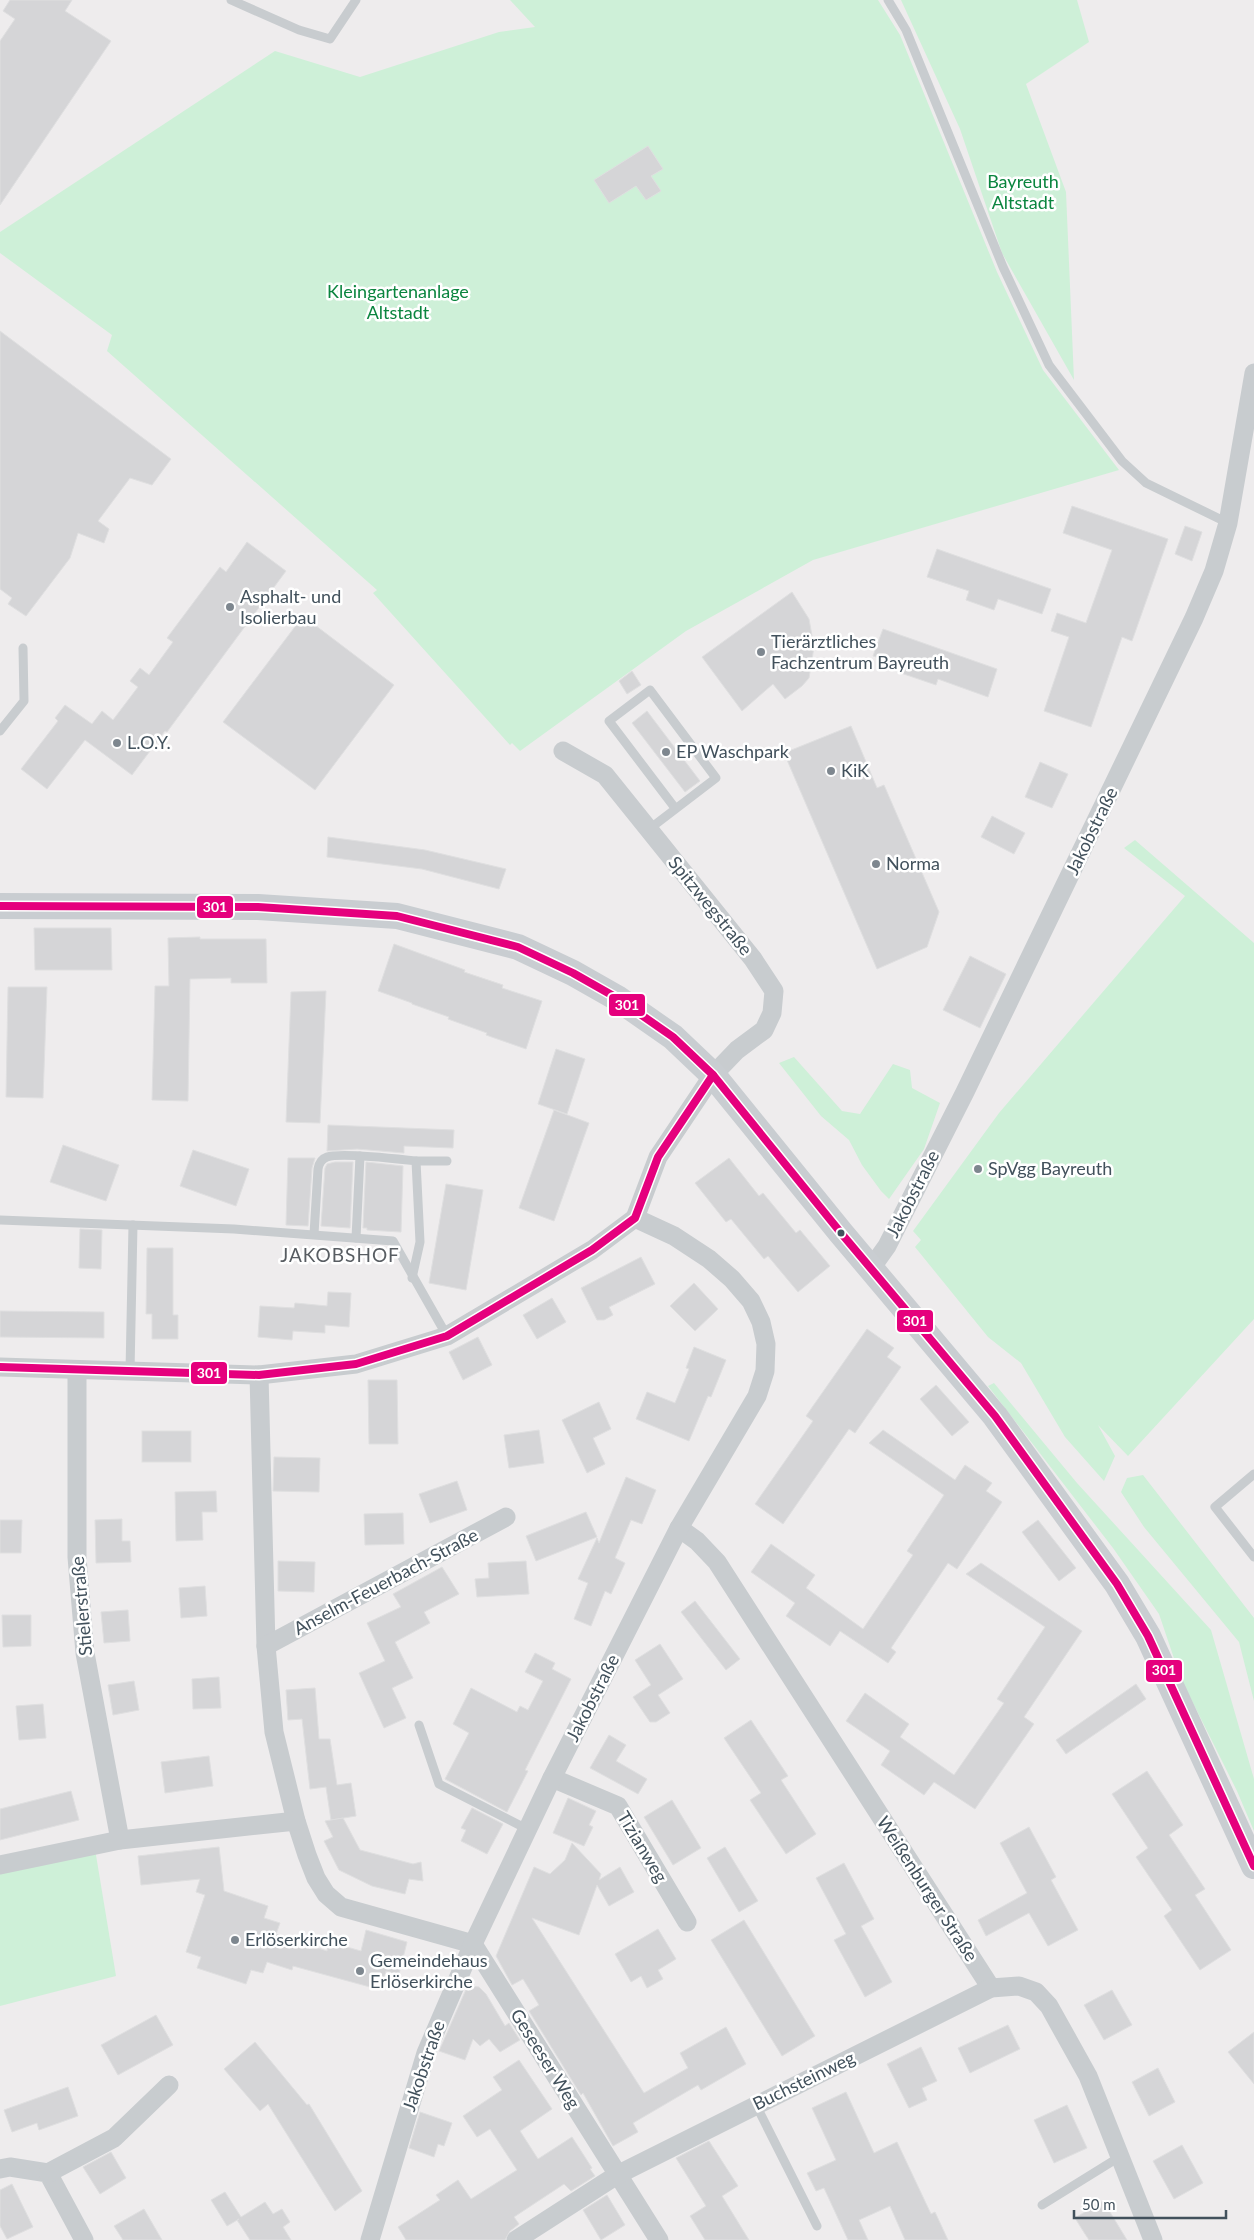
<svg xmlns="http://www.w3.org/2000/svg" width="1254" height="2240" font-family="Lato,sans-serif">
<rect width="100%" height="100%" fill="#eeeced"/>
<!-- green -->
<g fill="#cef0d8">
<path d="M510 0H878L900 35 997 272 1043 370 1119 470 813 560 686 631 520 751 512 743 510 745 373 593 377 590 107 351 112 335 0 253V232L275 51 360 77 499 32 535 27Z"/>
<path d="M901 0H1077L1089 42 1026 84 1066 192 1074 380 1002 253 960 129Z"/>
<path d="M1135 840 1254 943V1319L1128 1456 1098 1425 1115 1456 1104 1481 1065 1437 1021 1363 988 1337 915 1247 921 1240 913 1231 999 1113 1185 896 1124 848Z"/>
<path d="M794 1057 842 1111 860 1114 893 1064 910 1070 912 1088 940 1103 924 1149 889 1199 881 1191 862 1165 849 1140 821 1116 779 1063Z"/>
<path d="M994 1383 1077 1483 1211 1630 1254 1779V1831L1237 1791 1181 1679 1159 1614 1113 1548 988 1386Z"/>
<path d="M1143 1475 1254 1618V1701L1239 1642 1144 1527 1121 1492 1127 1478Z"/>
<path d="M94 1843 116 1976 0 2006V1870Z"/>
</g>
<!-- building -->
<g fill="#d5d5d7" stroke="#dfdfe0">
<path d="M10 0H72L65 11 111 41 0 205V41L15 19 3 11Z"/>
<path d="M648 146 663 169 651 176 661 191 646 200 636 186 609 203 594 180Z"/>
<path d="M0 331 171 459 152 485 130 478 98 521 109 529 104 543 78 533 70 558 26 616 8 604 12 598 0 589Z"/>
<path d="M1072 506 1168 539 1132 641 1122 637 1091 727 1044 711 1069 637 1051 631 1057 613 1086 623 1112 550 1063 533Z"/>
<path d="M1185 526 1202 532 1192 561 1175 554Z"/>
<path d="M247 542 286 571 167 732 165 731 132 775 85 740 47 789 21 769 58 721 55 718 65 705 92 724 102 711 113 720 138 687 130 681 140 668 149 675 173 642 167 638 220 567 226 572Z"/>
<path d="M937 549 1051 589 1042 614 998 599 994 610 966 600 969 591 927 577Z"/>
<path d="M792 592 809 619 814 647 809 678 802 686 785 699 773 684 742 711 702 657Z"/>
<path d="M303 616 394 685 315 790 223 722Z"/>
<path d="M883 629 997 669 988 697 938 679 936 685 895 671 898 664 873 656Z"/>
<path d="M632 671 641 685 627 694 619 681Z"/>
<path d="M647 711 700 781 685 792 632 723Z"/>
<path d="M851 726 877 788 884 785 939 912 927 947 877 969 784 753Z"/>
<path d="M1040 762 1068 774 1052 808 1025 797Z"/>
<path d="M992 816 1025 833 1014 854 981 837Z"/>
<path d="M328 837 425 850 506 869 499 889 422 869 327 857Z"/>
<path d="M34 928H111L112 970H35Z"/>
<path d="M200 937V939H266L267 983H231V978L190 979 188 1101 152 1100 155 986H169L168 938Z"/>
<path d="M394 944 465 970 464 972 503 985 502 988 542 1001 526 1049 486 1035 487 1033 448 1019 449 1017 412 1004V1003L378 991Z"/>
<path d="M970 956 1006 974 980 1028 943 1010Z"/>
<path d="M8 987H47L43 1098 6 1097Z"/>
<path d="M326 991 320 1123 286 1122 291 992Z"/>
<path d="M556 1049 585 1059 567 1114 538 1104Z"/>
<path d="M554 1110 589 1123 554 1221 519 1208Z"/>
<path d="M328 1125 454 1130 453 1148 404 1146V1153L357 1149 327 1151Z"/>
<path d="M63 1145 119 1165 106 1201 50 1182Z"/>
<path d="M193 1150 249 1169 236 1206 180 1186Z"/>
<path d="M288 1158H315L312 1168 308 1226 286 1225Z"/>
<path d="M729 1158 759 1196 763 1193 796 1233 800 1230 830 1266 798 1292 768 1256 764 1259 731 1219 726 1222 695 1183Z"/>
<path d="M335 1162H353L350 1228 321 1226 325 1168 327 1164Z"/>
<path d="M366 1162 403 1166 401 1232 367 1230V1228H363Z"/>
<path d="M446 1184 483 1190 466 1290 429 1283Z"/>
<path d="M80 1229 102 1230 101 1269 79 1268Z"/>
<path d="M147 1248H173V1315H178V1339H152V1314H146Z"/>
<path d="M641 1257 655 1284 609 1307 613 1315 604 1320H597L581 1288Z"/>
<path d="M694 1283 718 1309 695 1331 670 1306Z"/>
<path d="M328 1292 351 1293 349 1327 325 1325V1333L293 1331 292 1340 258 1337 260 1306 294 1308 295 1303 327 1306Z"/>
<path d="M552 1298 566 1322 537 1339 523 1315Z"/>
<path d="M0 1311 104 1312V1338L0 1337Z"/>
<path d="M867 1329 894 1348 887 1357 901 1367 855 1433 849 1429 783 1524 755 1504 813 1421 806 1416Z"/>
<path d="M478 1337 492 1365 463 1380 449 1352Z"/>
<path d="M694 1347 726 1360 711 1397 708 1396 689 1441 636 1419 647 1392 675 1403 689 1369 686 1368Z"/>
<path d="M368 1380H397L398 1444H369Z"/>
<path d="M936 1385 969 1422 952 1436 920 1399Z"/>
<path d="M599 1402 611 1429 593 1438 605 1464 587 1473 562 1420Z"/>
<path d="M539 1430 544 1463 509 1468 504 1435Z"/>
<path d="M883 1430 955 1480 965 1465 992 1483 986 1491 1002 1502 957 1569 948 1563 891 1648 896 1652 888 1663 840 1631 830 1646 786 1616 795 1603 751 1572 771 1544 815 1575 806 1588 863 1629 913 1555 907 1551 944 1495 869 1443Z"/>
<rect x="142" y="1431" width="49" height="31"/>
<path d="M274 1457 320 1458 319 1492 273 1491Z"/>
<path d="M626 1477 656 1490 642 1524 631 1520 615 1558 625 1563 611 1594 605 1591 591 1626 574 1619 588 1583 578 1579 597 1538 599 1543Z"/>
<path d="M457 1481 467 1510 430 1523 419 1494Z"/>
<path d="M216 1491 217 1512H202L203 1540 176 1541 175 1492Z"/>
<path d="M586 1512 597 1537 536 1561 526 1536Z"/>
<path d="M403 1513 404 1544 365 1545 364 1514Z"/>
<path d="M122 1519V1541H130L131 1562 96 1563 95 1520Z"/>
<path d="M0 1520H22L21 1553H0Z"/>
<path d="M1038 1520 1076 1568 1059 1581 1022 1532Z"/>
<path d="M278 1561 315 1562 314 1592 278 1591Z"/>
<path d="M526 1561 529 1594 477 1597 475 1579 489 1578 488 1563Z"/>
<path d="M981 1563 1082 1631 1024 1717 1034 1724 975 1809 934 1782 924 1795 881 1765 890 1751 846 1721 865 1693 909 1724 900 1737 954 1775 1004 1703 997 1699 1045 1627 966 1574Z"/>
<path d="M442 1567 459 1594 424 1612 430 1623 395 1642 413 1678 392 1688 406 1718 384 1728 359 1673 385 1661 367 1623 401 1607 393 1594Z"/>
<path d="M205 1586 207 1616 181 1618 179 1588Z"/>
<path d="M695 1601 740 1659 726 1670 681 1612Z"/>
<path d="M128 1610 130 1641 104 1643 101 1612Z"/>
<path d="M2 1615H31V1646L3 1647Z"/>
<path d="M660 1644 683 1679 658 1695 670 1713 656 1722H650L633 1697 651 1685 635 1660Z"/>
<path d="M535 1653 555 1663 552 1669 571 1679 525 1770 528 1771 507 1812 445 1779 469 1733 453 1724 471 1688 517 1712 520 1706 528 1710 543 1681 525 1672Z"/>
<path d="M219 1677 221 1708 193 1709 192 1679Z"/>
<path d="M134 1681 139 1710 113 1715 108 1685Z"/>
<path d="M1136 1684 1146 1699 1066 1754 1056 1740Z"/>
<path d="M315 1688 319 1739H330L337 1785 351 1783 356 1816 331 1820 326 1787 310 1789 302 1719 288 1720 286 1690Z"/>
<path d="M43 1704 46 1738 19 1740 16 1706Z"/>
<path d="M751 1720 788 1776 781 1780 816 1834 786 1854 750 1800 761 1793 724 1738Z"/>
<path d="M609 1735 626 1745 616 1761 647 1779 638 1794 590 1768Z"/>
<path d="M209 1756 213 1786 165 1793 161 1762Z"/>
<path d="M1147 1771 1183 1825 1169 1835 1205 1889 1195 1895 1231 1950 1200 1970 1164 1916 1172 1910 1136 1857 1148 1848 1112 1794Z"/>
<path d="M71 1791 79 1820 0 1840V1809Z"/>
<path d="M568 1798 596 1811 589 1825 593 1827 584 1846 553 1833Z"/>
<path d="M672 1800 701 1848 673 1865 644 1817Z"/>
<path d="M472 1808 503 1824 487 1854 461 1841 466 1830 461 1828Z"/>
<path d="M343 1818 360 1850 413 1864 421 1862 423 1881 409 1879 405 1894 372 1886 339 1870 324 1841 333 1837 325 1821Z"/>
<path d="M1029 1827 1056 1877 1051 1880 1078 1930 1048 1946 1029 1913 986 1936 978 1920 1027 1893 1000 1843Z"/>
<path d="M572 1843 601 1874 599 1880 620 1867 634 1892 609 1906 597 1885 579 1935 532 1918 644 2093 688 2068 680 2053 726 2027 746 2064 701 2090 698 2085 633 2123 638 2132 613 2146 583 2093 581 2095 529 2011 539 2005 523 1979 512 1985 496 1956 534 1867 550 1874 565 1860Z"/>
<path d="M219 1847 224 1891 268 1906 264 1918 280 1923 276 1934 327 1951 329 1942 361 1951 366 1930 407 1942 399 1974 386 1971 381 1990 293 1966 292 1970 267 1962 263 1973 251 1970 246 1984 197 1968 201 1957 186 1952 205 1895 196 1892 200 1879 141 1885 138 1856Z"/>
<path d="M725 1847 758 1901 739 1912 707 1858Z"/>
<path d="M844 1863 874 1919 861 1926 892 1982 865 1997 834 1940 846 1934 816 1878Z"/>
<path d="M744 1920 815 2036 782 2056 711 1940Z"/>
<path d="M658 1929 676 1959 658 1970 663 1979 647 1988 641 1976 631 1982 615 1954Z"/>
<path d="M470 1986 479 1987 486 1994 505 2026 509 2023 520 2040 500 2052 489 2039 480 2046 473 2039 465 2060 439 2051 467 1987Z"/>
<path d="M1112 1990 1132 2025 1104 2040 1084 2005Z"/>
<path d="M156 2015 173 2045 118 2075 101 2045Z"/>
<path d="M1008 2025 1020 2049 970 2073 958 2048Z"/>
<path d="M1254 2032V2084L1228 2052Z"/>
<path d="M255 2042 307 2105 309 2104 362 2191 335 2211 268 2104 260 2111 224 2069Z"/>
<path d="M921 2047 937 2081 922 2088 927 2100 909 2108 887 2064Z"/>
<path d="M519 2060 552 2109 520 2131 538 2159 572 2137 592 2168 590 2169 595 2176 571 2191 564 2184 514 2217 519 2224 510 2231 505 2240H406L398 2227 440 2200 436 2195 458 2180 471 2199 517 2170 490 2129 477 2137 463 2116 502 2090 493 2077Z"/>
<path d="M1158 2068 1175 2102 1149 2116 1132 2082Z"/>
<path d="M68 2087 78 2116 39 2130 37 2123 12 2132 4 2110Z"/>
<path d="M846 2092 874 2153 897 2142 931 2214 935 2212 948 2240H905L890 2206 859 2220 868 2240H848L824 2188 816 2191 807 2173 836 2160 812 2108Z"/>
<path d="M1067 2105 1087 2148 1054 2163 1034 2120Z"/>
<path d="M420 2112 452 2123 444 2146 438 2144 434 2157 409 2148Z"/>
<path d="M709 2141 738 2186 722 2196 749 2240H705L690 2216 706 2206 676 2158Z"/>
<path d="M1182 2145 1203 2183 1174 2199 1153 2161Z"/>
<path d="M111 2152 126 2178 100 2194 83 2167Z"/>
<path d="M12 2184 33 2227 7 2239 0 2226V2190Z"/>
<path d="M225 2192 241 2217 265 2202 273 2214 282 2209 290 2222 283 2227 291 2240H250L237 2220 239 2219 227 2226 211 2200Z"/>
<path d="M607 2195 625 2225 601 2240 583 2210Z"/>
<path d="M1103 2201 1113 2217 1127 2240H1089L1085 2234 1075 2218Z"/>
<path d="M144 2209 162 2240H123L114 2226Z"/>
</g>
<g fill="none" stroke-linecap="round" stroke-linejoin="round">
<!-- lane -->
<g stroke="#c8cccf" stroke-width="9">
<path d="M231 0 299 30 330 39 356 0"/>
<path d="M888 0 906 30 1003 267 1049 365 1122 461 1146 483 1228 523"/>
<path d="M0 731 24 701 23 648"/>
<path d="M648 830 716 778 650 690 609 721 675 808"/>
<path d="M416 1161H447"/>
<path d="M0 1220 234 1229 393 1241 447 1336"/>
<path d="M314 1234 318 1169C319 1163 321 1159 327 1157 342 1152 397 1159 416 1161L420 1242 412 1278"/>
<path d="M356 1238 360 1156"/>
<path d="M130 1371 133 1225"/>
<path d="M1254 1474 1215 1507 1254 1557"/>
<path d="M419 1725 439 1784 527 1829"/>
<path d="M756 2105 817 2226"/>
<path d="M1042 2205 1121 2156"/>
</g>
<!-- street -->
<g stroke="#c8cccf" stroke-width="19">
<path d="M872 1267 887 1246 965 1092 1194 618 1214 571 1228 523 1254 373"/>
<path d="M0 1367 259 1375 356 1364 447 1336 592 1250 635 1218 658 1157 713 1075 737 1050 764 1030 772 1013 774 991 753 959 605 775 563 751"/>
<path d="M77 1370V1557L85 1653 120 1840"/>
<path d="M259 1375 266 1646 274 1732 296 1821 307 1855 316 1878 326 1894 341 1907 473 1944 659 2240"/>
<path d="M679 1528 697 1541 717 1562 991 1988"/>
<path d="M266 1646 506 1517"/>
<path d="M552 1778 618 1806 687 1922"/>
<path d="M0 1865 120 1840 296 1821"/>
<path d="M0 2169 10 2167 48 2173 84 2240"/>
<path d="M48 2173 114 2138 169 2085"/>
<path d="M370 2240 426 2053 473 1944 552 1778 679 1528 757 1396 765 1371 766 1344 761 1322 751 1301 732 1279 709 1259 674 1236 635 1218"/>
<path d="M516 2240 617 2175 991 1988 1019 1986 1036 1992 1049 2006 1088 2076 1153 2240"/>
</g>
<!-- secondary -->
<path stroke="#c9cdd1" stroke-width="26" d="M0 906 258 907 397 916 518 947 573 973 617 998 673 1037 713 1075 841 1233 995 1416 1117 1584 1148 1636 1254 1866"/>
<!-- bus-1 casing -->
<g stroke="#fff" stroke-width="11">
<g id="bus-1">
<path d="M0 906 258 907 397 916 518 947 573 973 617 998 673 1037 713 1075 841 1233 995 1416 1117 1584 1148 1636 1254 1866"/>
<path d="M0 1367 259 1375 356 1364 447 1336 592 1250 635 1218 658 1157 713 1075"/>
</g>
</g>
<!-- bus-1 -->
<use href="#bus-1" stroke="#e5007d" stroke-width="8"/>
</g>
<!-- markers -->
<g fill="#7e878f" stroke="#fff" stroke-width="2">
<circle cx="230" cy="607" r="5"/>
<circle cx="761" cy="652" r="5"/>
<circle cx="117" cy="743" r="5"/>
<circle cx="666" cy="752" r="5"/>
<circle cx="831" cy="771" r="5"/>
<circle cx="876" cy="864" r="5"/>
<circle cx="978" cy="1169" r="5"/>
<circle cx="235" cy="1940" r="5"/>
<circle cx="360" cy="1971" r="5"/>
</g>
<circle fill="#42515c" stroke="#fff" stroke-width="2" cx="841" cy="1233" r="4.5"/>
<g text-anchor="middle" stroke-width="5" stroke-linejoin="round" paint-order="stroke">
<!-- park labels -->
<g font-size="18" fill="#0b853f" stroke="#fff">
<text x="1023" y="188">Bayreuth<tspan x="1023" dy="21">Altstadt</tspan></text>
<text x="398" y="298">Kleingartenanlage<tspan x="398" dy="21">Altstadt</tspan></text>
</g>
<!-- poi labels -->
<g font-size="18" fill="#42515c" stroke="#fff" text-anchor="start">
<text x="240" y="603">Asphalt- und<tspan x="240" dy="21">Isolierbau</tspan></text>
<text x="771" y="648">Tierärztliches<tspan x="771" dy="21">Fachzentrum Bayreuth</tspan></text>
<text x="127" y="749">L.O.Y.</text>
<text x="676" y="758">EP Waschpark</text>
<text x="841" y="777">KiK</text>
<text x="886" y="870">Norma</text>
<text x="988" y="1175">SpVgg Bayreuth</text>
<text x="245" y="1946">Erlöserkirche</text>
<text x="370" y="1967">Gemeindehaus<tspan x="370" dy="21">Erlöserkirche</tspan></text>
</g>
<!-- street labels -->
<g font-size="18" fill="#42515c" stroke="#fff">
<text transform="translate(1092 831) rotate(-64)" y="6">Jakobstraße</text>
<text transform="translate(710 906) rotate(51)" y="6">Spitzwegstraße</text>
<text transform="translate(913 1194) rotate(-63)" y="6">Jakobstraße</text>
<text transform="translate(386 1582) rotate(-28)" y="6">Anselm-Feuerbach-Straße</text>
<text transform="translate(82 1606) rotate(-95)" y="6">Stielerstraße</text>
<text transform="translate(593 1698) rotate(-63)" y="6">Jakobstraße</text>
<text transform="translate(642 1847) rotate(59)" y="6">Tizianweg</text>
<text transform="translate(927 1889) rotate(57)" y="6">Weißenburger Straße</text>
<text transform="translate(545 2059) rotate(58)" y="6">Geseeser Weg</text>
<text transform="translate(424 2066) rotate(-71)" y="6">Jakobstraße</text>
<text transform="translate(804 2081) rotate(-26)" y="6">Buchsteinweg</text>
</g>
<!-- neighbourhood labels -->
<g font-size="19" letter-spacing="1" fill="#585d62" stroke="#fff">
<text x="340" y="1262">JAKOBSHOF</text>
</g>
</g>
<g stroke="#fff" stroke-width="2">
<rect x="196" y="895" width="38" height="24" rx="5" fill="#e5007d"/>
<rect x="608" y="993" width="38" height="24" rx="5" fill="#e5007d"/>
<rect x="896" y="1309" width="38" height="24" rx="5" fill="#e5007d"/>
<rect x="190" y="1361" width="38" height="24" rx="5" fill="#e5007d"/>
<rect x="1145" y="1659" width="38" height="24" rx="5" fill="#e5007d"/>
</g>
<g font-size="14" text-anchor="middle" font-weight="bold" fill="#fff">
<text x="215" y="912">301</text>
<text x="627" y="1010">301</text>
<text x="915" y="1326">301</text>
<text x="209" y="1378">301</text>
<text x="1164" y="1675">301</text>
</g>
<!-- scale -->
<path d="M1074 2210v8h152v-8" fill="none" stroke="#42515c" stroke-width="2.5"/>
<text x="1082" y="2210" font-size="15" fill="#42515c" stroke="#ffffff" stroke-width="4" paint-order="stroke">50 m</text>
</svg>
